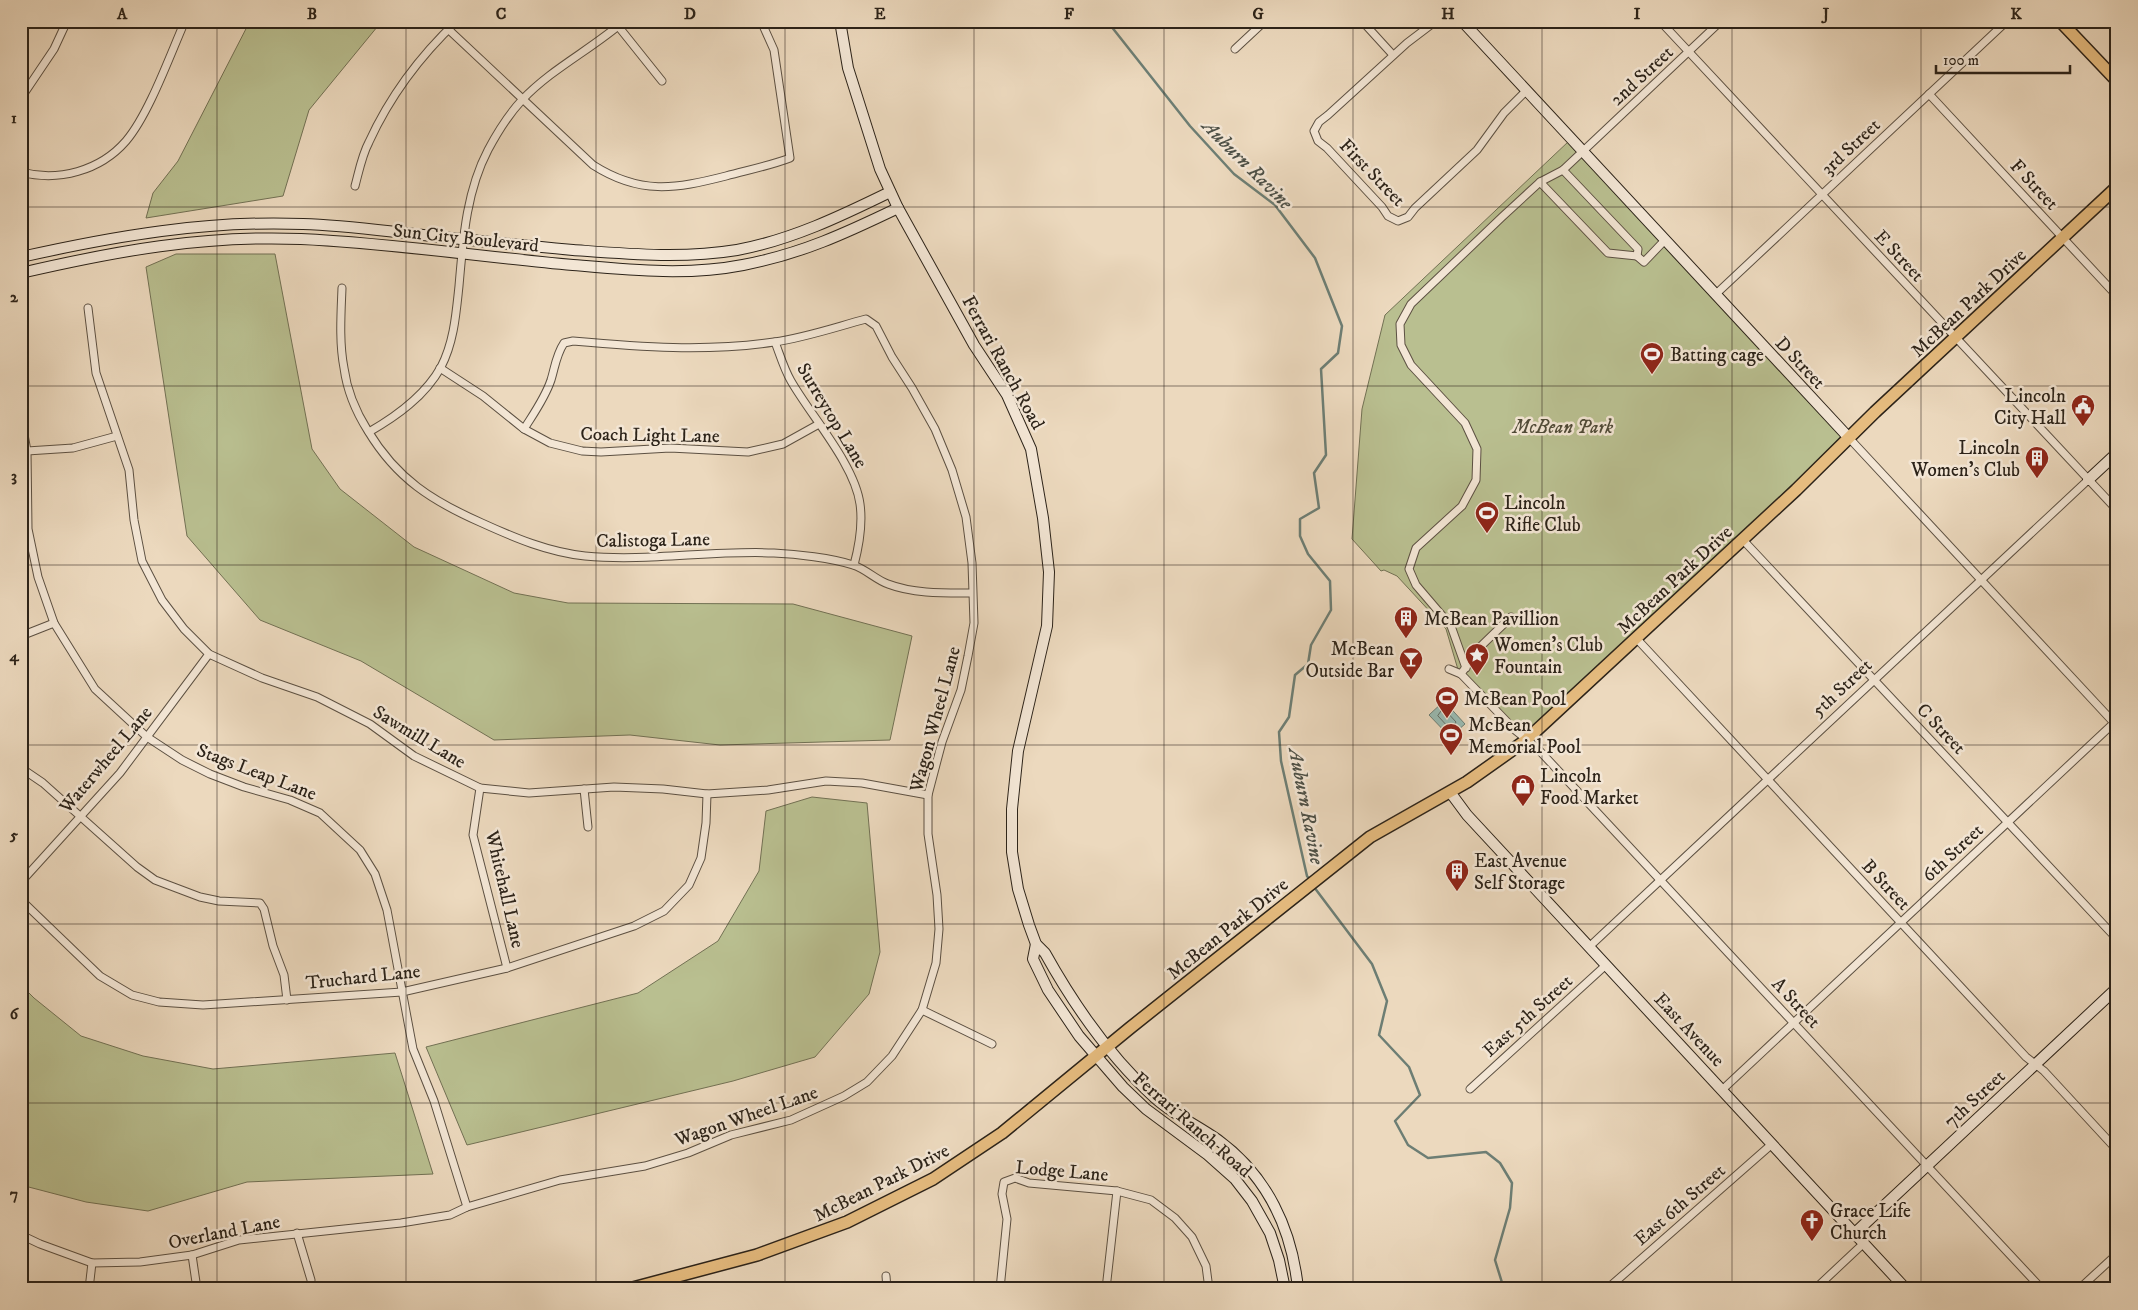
<svg xmlns="http://www.w3.org/2000/svg" width="2138" height="1310" font-family="'IM FELL DW Pica',serif">
<rect width="100%" height="100%" fill="#ecd9be"/>
<filter id="stains"><feTurbulence type="fractalNoise" baseFrequency=".004" numOctaves="4"/><feColorMatrix values="0 0 0 0 .2 0 0 0 0 .09 0 0 0 0 .02 0 0 0 .5 -.17"/></filter>
<radialGradient id="worn" r=".72"><stop offset=".6" stop-color="#630" stop-opacity="0"/><stop offset="1" stop-color="#630" stop-opacity=".3"/></radialGradient>
<!-- green -->
<g fill="#b9bf90" stroke="#727154">
<path d="M250 21H382L309 110 283 196 146 218 153 193 178 161Z"/>
<path d="M1569 141 1844 437 1522 737 1459 673 1446 629 1397 576 1384 570 1381 571 1352 539 1362 409 1385 315Z"/>
<path d="M176 254H275L312 449 340 489 414 547 514 593 568 603 793 604 912 636 890 740 720 745 630 735 494 740 361 661 260 620 187 536 146 267Z"/>
<path d="M812 797 867 803 880 952 869 994 815 1057 733 1081 467 1145 426 1047 638 993 718 941 759 871 766 811Z"/>
<path d="M21 985 34 998 81 1036 143 1056 213 1069 395 1053 433 1174 247 1182 148 1211 86 1202 21 1185Z"/>
</g>
<!-- water -->
<path fill="#99bab1" stroke="#6d7e74" d="M1444 701 1465 724 1450 737 1429 715Z"/>
<g fill="none" stroke-linecap="round" stroke-linejoin="round">
<!-- shore -->
<path stroke="#626e65" stroke-width="1" d="M1442 710H1445L1456 722 1452 729 1449 728 1438 716Z"/>
<!-- stream -->
<g stroke="#6d7e74" stroke-width="2.5">
<path d="M1107 21 1190 126 1234 174 1275 205 1315 258 1342 326 1338 353 1321 369 1326 455 1314 473 1319 508 1300 519V536L1308 554 1330 581 1331 610 1311 645 1308 664 1295 675 1289 717 1279 732 1281 761 1307 876 1310 880"/>
<path d="M1314 887 1372 964 1387 1001 1379 1035 1409 1067 1420 1095 1395 1121 1408 1145 1428 1158 1486 1152 1500 1163 1512 1183 1510 1208 1495 1260 1504 1289"/>
</g>
<!-- street casing -->
<g stroke="#5c5042" stroke-width="9">
<g id="street">
<path d="M1362 21 1393 55"/>
<path d="M1436 21 1407 43 1328 115 1319 122 1314 131 1318 141 1327 148 1382 207 1388 216 1398 221 1408 217 1415 208 1477 150 1504 113 1526 91"/>
<path d="M1660 21 2117 510"/>
<path d="M618 26 662 81"/>
<path d="M448 29 593 165C640 195 675 189 726 176 748 170 769 166 790 158L774 50 761 21"/>
<path d="M1235 49 1265 21"/>
<path d="M1929 94 2117 296"/>
<path d="M21 98 54 49 67 21"/>
<path d="M21 172C58 182 100 171 126 141 149 114 170 55 185 21"/>
<path d="M1540 182 1608 253 1637 256 1638 249 1563 170"/>
<path d="M355 186C359 171 362 155 369 142 390 96 420 56 457 21"/>
<path d="M1637 256 1644 262 1665 240"/>
<path d="M342 288C341 314 339 342 344 368 347 391 356 412 368 431 397 479 432 501 482 523 515 538 548 552 585 556 647 562 711 550 774 553 796 554 832 558 853 565 866 569 876 580 888 584 914 594 945 593 972 593"/>
<path d="M1716 294 2007 21"/>
<path d="M88 308 96 373 129 470 134 520 142 561 162 600 184 629 209 654 262 678 317 697 370 724 414 756 480 788 529 793 614 787 663 789 707 794 768 790 826 781 862 783 928 795"/>
<path d="M775 342C780 355 784 369 791 381 811 416 855 465 860 504 863 525 859 546 854 565"/>
<path d="M440 368 483 396 524 429 550 443 582 451 601 452 670 448 748 452 783 444 819 424"/>
<path d="M21 418 27 451 28 529 38 577 54 623 95 689 147 737 182 760 210 774 244 787 290 800 320 813 360 850 375 874 387 910 413 1049 434 1101 467 1207"/>
<path d="M369 432C397 416 425 396 441 367 454 342 456 314 459 286 463 240 466 192 488 150 497 133 509 114 522 100 551 69 592 49 624 21"/>
<path d="M1850 439 2116 725"/>
<path d="M27 451 73 448 117 436"/>
<path d="M1743 540 2117 939"/>
<path d="M1511 617 1479 648 1461 674 1515 730 1537 748 2042 1289"/>
<path d="M21 636 54 623"/>
<path d="M1636 638 2026 1057 2044 1071 2117 1150"/>
<path d="M1466 668 1451 626 1416 585 1409 569 1416 548 1462 506 1476 480 1477 449 1465 423 1411 365 1401 345 1400 324 1411 304 1502 217 1540 182 1563 170 1721 21"/>
<path d="M1449 669 1461 674"/>
<path d="M21 768 43 783 137 867 155 880 200 897 219 901 260 903 264 909 273 946 284 975 287 1000"/>
<path d="M480 788 473 835 507 968"/>
<path d="M584 789 588 827"/>
<path d="M21 882 120 773 209 654"/>
<path d="M21 900 100 976 132 995 159 1002 203 1005 402 992 507 968 634 926 664 911 689 885 701 858 706 823 707 794"/>
<path d="M1589 947 2088 480"/>
<path d="M922 1010 992 1044"/>
<path d="M1470 1089 1606 965"/>
<path d="M1722 1090 2117 720"/>
<path d="M297 1233 311 1280"/>
<path d="M21 1235 40 1244 92 1263 140 1262 192 1255 239 1240 401 1223 450 1215 467 1207 560 1180 645 1166 688 1153 731 1135 791 1120 844 1096 867 1082 892 1056 922 1010 936 963 939 929 937 895 928 834V795L942 742 961 690 968 656 974 623 972 563 966 517 952 470 935 429 912 388 892 357 876 326 866 319C836 327 804 338 774 342 706 352 640 347 573 341L564 343C556 355 555 367 551 380 545 398 534 413 524 429"/>
<path d="M192 1255 197 1289"/>
<path d="M886 1276 887 1289"/>
<path d="M89 1289 92 1263"/>
<path d="M1000 1289 1007 1219 1002 1194 1004 1182 1015 1178 1029 1183 1117 1191 1151 1200 1175 1218 1192 1237 1206 1266 1209 1289"/>
<path d="M1106 1289 1117 1191"/>
<path d="M1607 1289 1772 1144"/>
<path d="M1815 1289 1864 1243"/>
<path d="M2079 1289 2117 1254"/>
</g>
</g>
<!-- secondary casing -->
<g stroke="#2c2319" stroke-width="12">
<g id="secondary">
<path d="M840 21 848 68 880 169 898 208 974 345 1007 395 1031 449 1043 518 1049 572 1047 626 1018 751 1012 809V852L1018 889 1029 925 1036 944 1045 953C1075 1007 1110 1057 1155 1098 1174 1115 1197 1125 1218 1140 1267 1176 1292 1229 1298 1289"/>
<path d="M1462 21 1850 439"/>
<path d="M21 257C115 236 207 220 303 224 340 225 377 230 414 234 467 240 520 245 573 250 628 254 682 259 737 250 791 240 841 216 890 192"/>
<path d="M21 273C116 251 203 235 301 239 391 243 483 257 573 265 630 270 687 276 743 265 801 254 846 233 898 208"/>
<path d="M2088 480 2117 453"/>
<path d="M1450 792 1467 815 1906 1289"/>
<path d="M1036 944 1033 959 1048 990 1079 1036 1123 1087 1146 1109 1208 1155 1235 1179 1252 1201 1270 1233 1279 1260 1285 1289"/>
<path d="M1855 1233 2117 988"/>
</g>
</g>
<!-- primary casing -->
<g stroke="#2c2319" stroke-width="14">
<g id="primary">
<path d="M2060 21 2117 81"/>
<path d="M629 1289 757 1255 847 1222 933 1179 1002 1133 1130 1028 1370 837 1467 782 1525 741 1796 490 1875 412 2117 187"/>
</g>
</g>
<!-- street -->
<use href="#street" stroke="#f3e6d5" stroke-width="7"/>
<!-- secondary -->
<use href="#secondary" stroke="#f3e6d5" stroke-width="10"/>
<!-- primary -->
<use href="#primary" stroke="#e6bc7f" stroke-width="11"/>
</g>
<!-- grid -->
<path fill="none" stroke="#2c2319" stroke-width="1" stroke-opacity="0.55" d="M217 21V1289M406 21V1289M596 21V1289M785 21V1289M974 21V1289M1164 21V1289M1353 21V1289M1542 21V1289M1732 21V1289M1921 21V1289M21 207H2117M21 386H2117M21 565H2117M21 745H2117M21 924H2117M21 1103H2117"/>
<!-- icons -->
<defs>
<g id="stadium-pin" transform="scale(1.25)"><path d="M0 17L-7.5 6A9.5 9.5 0 1 1 7.5 6Z" fill="#8f2418" stroke="#f3e6d5"/><path d="M0-5a6.5 5 0 1 0 0 10a6.5 5 0 1 0 0-10ZM-3.5-1.8h7v3.6h-7Z" fill="#fff"/></g>
<g id="civic-pin" transform="scale(1.25)"><path d="M0 17L-7.5 6A9.5 9.5 0 1 1 7.5 6Z" fill="#8f2418" stroke="#f3e6d5"/><path d="M-.6-6.5H3V-4.5H.6V-3L4-1V1h2V6H-6V1h2V-1L-.6-3ZM-1.2 2.5V6h2.4V2.5Z" fill="#fff"/></g>
<g id="building-pin" transform="scale(1.25)"><path d="M0 17L-7.5 6A9.5 9.5 0 1 1 7.5 6Z" fill="#8f2418" stroke="#f3e6d5"/><path d="M-4-6H4V6H1V3H-1V6H-4ZM-2.5-4.3h1.7v1.8h-1.7ZM.8-4.3h1.7v1.8H.8ZM-2.5-1h1.7V.8h-1.7ZM.8-1h1.7V.8H.8Z" fill="#fff"/></g>
<g id="sight-pin" transform="scale(1.25)"><path d="M0 17L-7.5 6A9.5 9.5 0 1 1 7.5 6Z" fill="#8f2418" stroke="#f3e6d5"/><path d="M0-6L1.8-2.2L6-1.7L2.9 1.2L3.7 5.4L0 3.3L-3.7 5.4L-2.9 1.2L-6-1.7L-1.8-2.2Z" fill="#fff"/></g>
<g id="bar-pin" transform="scale(1.25)"><path d="M0 17L-7.5 6A9.5 9.5 0 1 1 7.5 6Z" fill="#8f2418" stroke="#f3e6d5"/><path d="M-6-5H6L.8 .8V4.5H3.5V6h-7V4.5H-.8V.8Z" fill="#fff"/></g>
<g id="shop-pin" transform="scale(1.25)"><path d="M0 17L-7.5 6A9.5 9.5 0 1 1 7.5 6Z" fill="#8f2418" stroke="#f3e6d5"/><path d="M-5-2.5h2.3a2.7 3.5 0 0 1 5.4 0H5L5.5 6h-11ZM-1.5-2.5h3a1.5 2.3 0 0 0-3 0Z" fill="#fff"/></g>
<g id="church-pin" transform="scale(1.25)"><path d="M0 17L-7.5 6A9.5 9.5 0 1 1 7.5 6Z" fill="#8f2418" stroke="#f3e6d5"/><path d="M-1.2-6h2.4v3.5h3.3v2.4h-3.3V6h-2.4V-.1h-3.3v-2.4h3.3Z" fill="#fff"/></g>
</defs>
<g fill-rule="evenodd">
<use href="#stadium-pin" x="1652" y="354"/>
<use href="#civic-pin" x="2083" y="406"/>
<use href="#building-pin" x="2037" y="458"/>
<use href="#stadium-pin" x="1487" y="513"/>
<use href="#building-pin" x="1406" y="618"/>
<use href="#sight-pin" x="1477" y="655"/>
<use href="#bar-pin" x="1411" y="659"/>
<use href="#stadium-pin" x="1447" y="698"/>
<use href="#stadium-pin" x="1451" y="735"/>
<use href="#shop-pin" x="1523" y="786"/>
<use href="#building-pin" x="1457" y="871"/>
<use href="#church-pin" x="1812" y="1221"/>
</g>
<g text-anchor="middle" stroke-width="5" stroke-linejoin="round" paint-order="stroke">
<!-- street labels -->
<g font-size="19" fill="#2c2319" stroke="#f3e6d5">
<text transform="translate(1641 75) rotate(-43)" y="7">2nd Street</text>
<text transform="translate(1850 146) rotate(-43)" y="7">3rd Street</text>
<text transform="translate(1373 172) rotate(46)" y="7">First Street</text>
<text transform="translate(2035 184) rotate(47)" y="7">F Street</text>
<text transform="translate(466 237) rotate(6)" y="7">Sun City Boulevard</text>
<text transform="translate(1900 255) rotate(47)" y="7">E Street</text>
<text transform="translate(1968 302) rotate(-43)" y="7">McBean Park Drive</text>
<text transform="translate(1004 362) rotate(61)" y="7">Ferrari Ranch Road</text>
<text transform="translate(1801 362) rotate(47)" y="7">D Street</text>
<text transform="translate(833 415) rotate(59)" y="7">Surreytop Lane</text>
<text transform="translate(650 434) rotate(1)" y="7">Coach Light Lane</text>
<text transform="translate(653 539) rotate(-1)" y="7">Calistoga Lane</text>
<text transform="translate(1674 579) rotate(-43)" y="7">McBean Park Drive</text>
<text transform="translate(1841 687) rotate(-43)" y="7">5th Street</text>
<text transform="translate(934 719) rotate(-75)" y="7">Wagon Wheel Lane</text>
<text transform="translate(1942 728) rotate(47)" y="7">C Street</text>
<text transform="translate(420 736) rotate(31)" y="7">Sawmill Lane</text>
<text transform="translate(105 759) rotate(-50)" y="7">Waterwheel Lane</text>
<text transform="translate(257 771) rotate(21)" y="7">Stags Leap Lane</text>
<text transform="translate(1952 852) rotate(-43)" y="7">6th Street</text>
<text transform="translate(1887 884) rotate(47)" y="7">B Street</text>
<text transform="translate(506 889) rotate(77)" y="7">Whitehall Lane</text>
<text transform="translate(1227 928) rotate(-39)" y="7">McBean Park Drive</text>
<text transform="translate(363 976) rotate(-6)" y="7">Truchard Lane</text>
<text transform="translate(1797 1002) rotate(47)" y="7">A Street</text>
<text transform="translate(1527 1015) rotate(-42)" y="7">East 5th Street</text>
<text transform="translate(1690 1029) rotate(47)" y="7">East Avenue</text>
<text transform="translate(1974 1098) rotate(-43)" y="7">7th Street</text>
<text transform="translate(746 1115) rotate(-19)" y="7">Wagon Wheel Lane</text>
<text transform="translate(1193 1124) rotate(41)" y="7">Ferrari Ranch Road</text>
<text transform="translate(1062 1170) rotate(5)" y="7">Lodge Lane</text>
<text transform="translate(881 1182) rotate(-27)" y="7">McBean Park Drive</text>
<text transform="translate(1679 1204) rotate(-41)" y="7">East 6th Street</text>
<text transform="translate(224 1231) rotate(-11)" y="7">Overland Lane</text>
</g>
<!-- poi labels -->
<g font-size="19" fill="#2c2319" stroke="#f3e6d5" text-anchor="start">
<text x="1670" y="361">Batting cage</text>
<text x="2066" y="402" text-anchor="end">Lincoln<tspan x="2066" dy="22">City Hall</tspan></text>
<text x="2020" y="454" text-anchor="end">Lincoln<tspan x="2020" dy="22">Women's Club</tspan></text>
<text x="1504" y="509">Lincoln<tspan x="1504" dy="22">Rifle Club</tspan></text>
<text x="1424" y="625">McBean Pavillion</text>
<text x="1494" y="651">Women's Club<tspan x="1494" dy="22">Fountain</tspan></text>
<text x="1394" y="655" text-anchor="end">McBean<tspan x="1394" dy="22">Outside Bar</tspan></text>
<text x="1464" y="705">McBean Pool</text>
<text x="1468" y="731">McBean<tspan x="1468" dy="22">Memorial Pool</tspan></text>
<text x="1540" y="782">Lincoln<tspan x="1540" dy="22">Food Market</tspan></text>
<text x="1474" y="867">East Avenue<tspan x="1474" dy="22">Self Storage</tspan></text>
<text x="1830" y="1217">Grace Life<tspan x="1830" dy="22">Church</tspan></text>
</g>
<!-- park labels -->
<g font-size="19" font-style="italic" fill="#4f4a37" stroke="#f3e6d5">
<text x="1563" y="433">McBean Park</text>
</g>
<!-- water labels -->
<g font-size="20" font-style="italic" fill="#4d5047" stroke="#f3e6d5">
<text transform="translate(1248 164) rotate(45)" y="7">Auburn Ravine</text>
<text transform="translate(1307 806) rotate(79)" y="7">Auburn Ravine</text>
</g>
</g>
<!-- margin -->
<rect width="2138" height="1310" fill="none" stroke="#ecd9be" stroke-width="55"/>
<!-- scale -->
<path d="M1936 65v8h134v-8" fill="none" stroke="#2c2319" stroke-width="2.5"/>
<text x="1943" y="65" font-size="15" fill="#2c2319" stroke="#f3e6d5" stroke-width="4" paint-order="stroke">100 m</text>
<rect x="28" y="28" width="2082" height="1254" fill="none" stroke="#2c2319" stroke-width="2"/>
<g font-size="16" text-anchor="middle" font-weight="bold" fill="#2c2319">
<text x="122" y="19">A</text>
<text x="312" y="19">B</text>
<text x="501" y="19">C</text>
<text x="690" y="19">D</text>
<text x="880" y="19">E</text>
<text x="1069" y="19">F</text>
<text x="1258" y="19">G</text>
<text x="1448" y="19">H</text>
<text x="1637" y="19">I</text>
<text x="1826" y="19">J</text>
<text x="2016" y="19">K</text>
<text x="14" y="123">1</text>
<text x="14" y="302">2</text>
<text x="14" y="481">3</text>
<text x="14" y="661">4</text>
<text x="14" y="840">5</text>
<text x="14" y="1019">6</text>
<text x="14" y="1199">7</text>
</g>
<rect width="100%" height="100%" filter="url(#stains)"/>
<rect width="100%" height="100%" fill="url(#worn)"/>
</svg>
